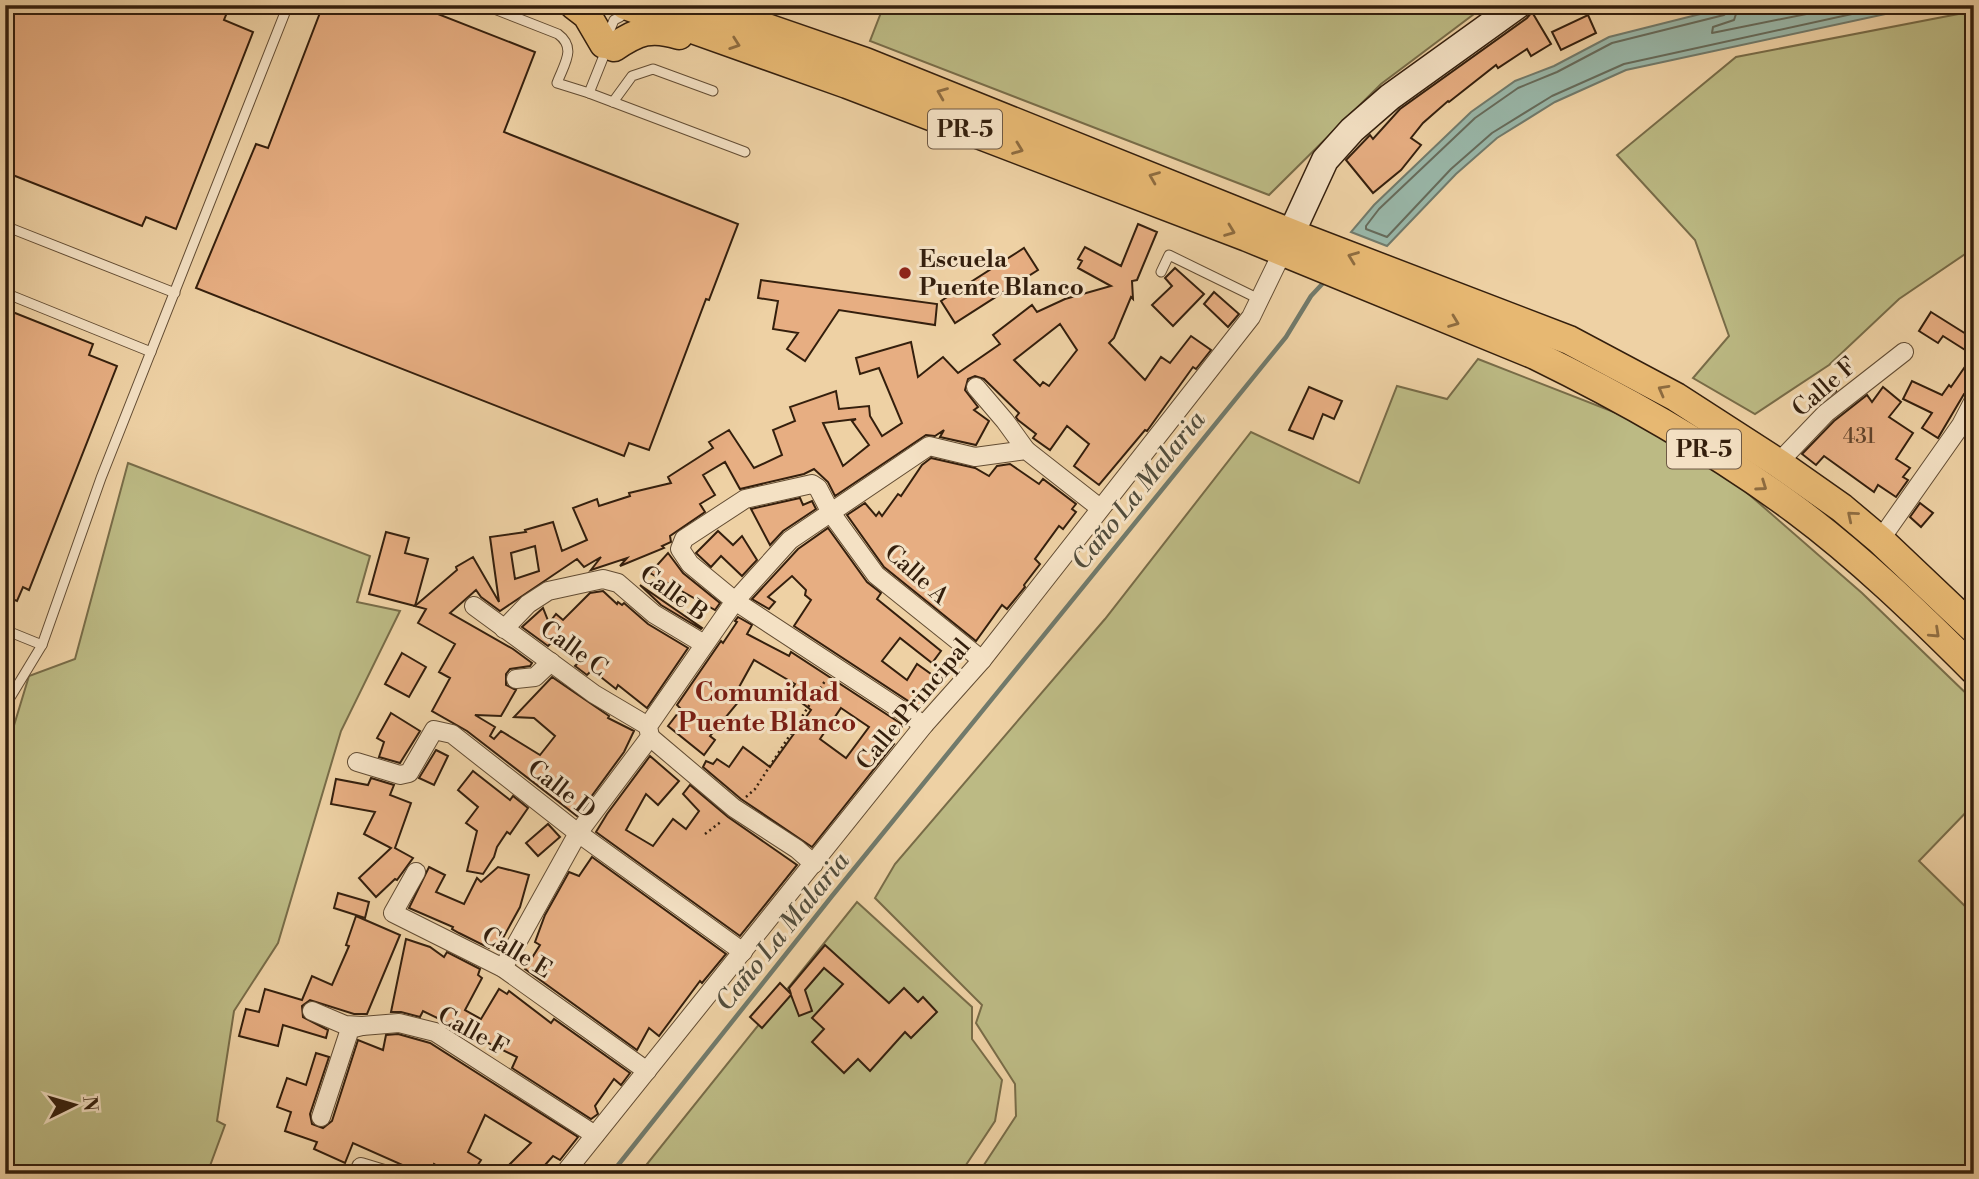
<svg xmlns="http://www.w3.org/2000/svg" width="1979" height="1179" font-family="'Libre Bodoni',serif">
<rect width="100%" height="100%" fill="#eed1a4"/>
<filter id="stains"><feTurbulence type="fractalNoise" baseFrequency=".00286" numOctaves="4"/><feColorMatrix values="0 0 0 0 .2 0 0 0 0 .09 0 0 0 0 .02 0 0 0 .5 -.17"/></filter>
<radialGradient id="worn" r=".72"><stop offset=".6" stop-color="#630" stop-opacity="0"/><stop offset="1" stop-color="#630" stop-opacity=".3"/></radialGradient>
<!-- green -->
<g fill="#bcba84" stroke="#786c48" stroke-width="2">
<path d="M884 5H1486L1381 84 1269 195 870 41Z"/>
<path d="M1974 11V248L1899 299 1829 365 1755 414 1693 378 1729 336 1695 240 1617 155 1736 57Z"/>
<path d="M1478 359 1642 423 1729 477 1862 593 1974 701V804L1919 861 1974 915V1174H978L1016 1116 1015 1084 976 1023 982 1005 875 898 895 864 1105 619 1251 432 1359 483 1397 386 1447 399Z"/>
<path d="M128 463 370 556 357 602 400 611 341 731 278 943 234 1011 217 1121 225 1125 207 1174H5V755L29 676 75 659Z"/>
<path d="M857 902 972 1007V1039L1002 1080 995 1121 960 1174H639Z"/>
</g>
<!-- water -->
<path fill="#99b7a9" stroke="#717a6b" stroke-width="2" d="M1736 5H1927L1626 70 1555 102 1497 138 1456 174 1387 246 1351 232 1374 205 1471 112 1515 81 1554 66 1609 37Z"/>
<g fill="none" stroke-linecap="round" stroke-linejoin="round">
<!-- shore -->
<g stroke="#666b5b" stroke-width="2">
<path d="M1730 5 1729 11 1724 15 1612 43 1557 72 1518 88 1475 118 1379 209 1366 226V229L1387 237 1451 169 1492 133 1552 96 1624 64 1893 5"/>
<path d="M1739 5 1734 20 1713 27 1712 33 1851 5"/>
</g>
<!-- stream -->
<path stroke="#717a6b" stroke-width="4.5" d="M611 1174 832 896 1286 337 1311 296 1325 281"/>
</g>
<!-- building -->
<g fill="#e7ae82" stroke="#341f0d" stroke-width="2" fill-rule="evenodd">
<path d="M5 5H230L224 20 253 32 176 229 146 217 142 226 5 172Z"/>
<path d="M323 5H415L535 52 504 132 738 224 709 300 706 299 649 450 629 443 624 456 196 288 256 144 268 148Z"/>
<path d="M1532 12 1551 44 1531 56 1527 49 1498 68 1496 65 1449 102 1448 101 1423 123 1411 138 1421 145 1401 170 1373 193 1346 160 1370 135 1373 139 1400 109 1527 18Z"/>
<path d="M1588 15 1596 33 1561 50 1552 32Z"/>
<path d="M1138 224 1157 232 1137 280 1132 281 1133 299 1131 297 1114 338 1109 343 1145 380 1161 357 1170 363 1191 336 1211 350 1196 369 1193 367 1147 431 1145 430 1099 485 1074 466 1089 444 1067 426 1050 450 1033 438 1036 434 1018 420 1016 417 1019 413 984 379 975 376 968 379 965 390 978 407 974 410 989 421 976 445 940 437 944 430 935 436 926 435 835 496 828 482 814 469 804 474 740 489 725 462 703 475 715 495 700 504 705 512 670 536 671 542 662 546 664 548 620 566 627 558 591 570 601 557 584 567 577 559 500 611 481 597 476 590 450 613 513 649 532 663 530 666 510 669 506 674V685L516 690 501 716 475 715 495 727 490 736 494 739 501 731 540 755 555 736 534 718 514 717 552 677 609 716 608 718 634 731 624 752 577 816 467 731 432 711 450 678 439 672 455 644 418 623 426 609 415 606 457 570 456 567 473 557 499 602 490 537 526 532 525 530 553 522 562 551 587 540 573 508 597 499 599 506 630 496 629 493 671 483 668 477 713 448 709 442 729 430 754 468 782 455 773 430 795 421 790 407 836 391 839 409 869 406 870 416 882 436 902 423 879 368 860 374 856 358 911 342 918 377 943 357 958 373 1000 344 993 335 1032 305 1037 312 1065 299 1111 286 1078 268 1082 261 1078 259 1085 247 1121 266ZM1060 324 1077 350 1049 386 1043 382 1040 386 1014 360ZM856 419 852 421 869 445 843 466 823 423ZM535 546 539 571 515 579 511 553Z"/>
<path d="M1024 248 1038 270 955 323 941 301Z"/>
<path d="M1175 268 1204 294 1173 326 1152 305 1172 286 1165 278Z"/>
<path d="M761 280 937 304 935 325 839 310 805 361 787 349 798 333 773 329 778 301 758 298Z"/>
<path d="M1214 292 1239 314 1228 327 1204 304Z"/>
<path d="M5 309 93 344 89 355 117 366 29 590 23 587 17 601 5 596Z"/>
<path d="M1931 312 1974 339V389L1964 394 1938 438 1922 428 1932 413 1903 399 1912 381 1942 395 1949 385 1951 387 1973 355 1943 336 1938 343 1919 331Z"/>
<path d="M1828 380 1836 391 1825 399 1817 388Z"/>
<path d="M1309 387 1342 401 1334 419 1323 414 1313 439 1289 430Z"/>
<path d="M1883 387 1901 402 1889 417 1913 433 1896 459 1910 468 1903 477 1908 480 1896 497 1878 485 1874 492 1824 456 1816 465 1802 454 1834 421 1867 395 1872 402Z"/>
<path d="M931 458 975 468 989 476 997 466 1010 464 1039 484 1043 479 1076 504 1072 509 1076 512 1063 529 1059 526 1035 559 1040 564 1024 585 1025 587 1007 609 1002 605 976 641 884 567 847 515 865 503 876 516 879 512 882 516 898 494 901 496 922 465Z"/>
<path d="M800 498 803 505 812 501 816 509 783 531 770 545 751 509Z"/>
<path d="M1920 503 1933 513 1921 527 1910 517Z"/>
<path d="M828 528 867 582 881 593 877 599 941 651 932 663 900 638 882 661 907 680 917 664 938 679 919 708 794 626 811 600 805 595 806 590 792 576 768 597 775 602 769 609 752 599 798 549Z"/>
<path d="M718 531 733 545 742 536 757 560 742 576 721 556 711 567 696 553Z"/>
<path d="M386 532 409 538 405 553 428 559 415 606 369 594Z"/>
<path d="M668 553 683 573 720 603 715 610 650 573Z"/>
<path d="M640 585 702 628 701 629 661 605Z"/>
<path d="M603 591 617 604 618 602 622 605 624 603 648 624 688 648 647 708 618 685 616 689 592 670 587 675 575 666 579 662 554 640 548 646 522 627 543 608 549 623 556 614 563 620 590 593Z"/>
<path d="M738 617 752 625 747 634 789 656 791 652 903 725 891 742 894 744 812 847 741 799 703 767 706 761 713 764 717 759 729 767 743 747 770 767 811 710 789 693 795 684 754 660 738 689 745 694 710 736 715 740 704 755 668 726 681 709 677 705 721 641 723 643 737 622 735 621ZM841 708 869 727 846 758 820 739Z"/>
<path d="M402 653 426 667 409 697 385 684Z"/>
<path d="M391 713 420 731 400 763 379 757 384 742 377 738Z"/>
<path d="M436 750 448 756 434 785 419 778Z"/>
<path d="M650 756 679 781 658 805 646 794 626 830 653 846 673 819 686 829 699 811 683 794 690 785 728 817 797 865 740 936 596 832 607 814Z"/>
<path d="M473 771 510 800 513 796 528 808 510 834 507 832 497 847 494 857 483 874 467 871 477 831 466 823 478 807 458 790Z"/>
<path d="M371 778 394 785 390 795 411 803 395 848 413 858 397 880 395 879 376 897 359 878 391 848 364 834 375 812 331 804 336 779 368 785Z"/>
<path d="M548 824 560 837 538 856 526 843Z"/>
<path d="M592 857 726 954 702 983 700 981 659 1036 649 1028 637 1050 525 969 540 945 535 942 545 915 569 872 579 876Z"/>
<path d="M429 867 445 875 436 892 464 904 477 878 481 882 498 867 529 875 520 907 497 949 490 946 489 948 459 933 452 929 453 927 409 908Z"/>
<path d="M338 893 369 902 365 918 334 908Z"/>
<path d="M356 916 400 935 367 1014H354L310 1000 302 1006 303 1017 328 1030 326 1038 283 1025 278 1046 239 1036 246 1009 259 1012 265 989 302 1000 312 976 332 985 349 946 346 945Z"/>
<path d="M406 939 430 947 444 957 447 952 480 969 478 975 482 978 465 1010 481 1019 499 989 507 994 509 991 551 1023 554 1019 630 1073 621 1085 614 1079 595 1106 598 1114 591 1119 512 1068 517 1057 423 1011 420 1017 401 1012H391Z"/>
<path d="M825 945 889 1003 904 988 918 1002 923 997 937 1012 911 1038 905 1032 870 1071 858 1059 844 1073 812 1042 824 1029 812 1018 843 984 824 968 805 990 812 1011 799 1016 791 995 762 1028 750 1017 780 983 791 994 789 988Z"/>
<path d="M398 1034 430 1043 578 1137 560 1160 553 1156 537 1174H500L531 1143 485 1115 468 1152 481 1160 472 1174H450L434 1164 430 1174H404L407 1167 353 1143 345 1163 314 1149 317 1142 285 1131 291 1112 277 1107 287 1078 306 1085 316 1053 329 1057 310 1114 312 1124 323 1128 332 1121 358 1040 383 1050 386 1035Z"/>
</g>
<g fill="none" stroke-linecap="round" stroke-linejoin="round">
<!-- lane casing -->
<g stroke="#624c33" stroke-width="11">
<g id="lane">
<path d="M484 5 558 34C577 48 564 64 557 83L589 93"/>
<path d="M625 7 620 17 614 20 604 44 607 48 589 93 745 152"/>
<path d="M613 102 632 76 653 69 713 91"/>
<path d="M5 226 175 293"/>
<path d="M1161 272 1169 255 1259 299"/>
<path d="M5 293 151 352"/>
<path d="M5 630 42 645"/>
<path d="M5 706 42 645 101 478 288 5"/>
</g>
</g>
<!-- street casing -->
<g stroke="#624c33" stroke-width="20">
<g id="street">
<path d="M976 387 1005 421 1026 450"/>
<path d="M1778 463 1826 413 1904 352"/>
<path d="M1880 540 1961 425 1974 400"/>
<path d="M474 606 594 694 648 726"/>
<path d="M504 629 528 604 548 591 603 579 618 583 654 614 704 644"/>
<path d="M516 679 535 677 551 662"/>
<path d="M924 725 735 601 690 564 680 549 684 539 745 499 812 484 818 488 831 513 876 575 982 660"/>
<path d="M650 737 734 808 797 849 814 864"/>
<path d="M357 762 400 775 409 773 434 730 452 734 578 833 743 952"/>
<path d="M416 872 393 913 503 968 647 1071"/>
<path d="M503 968 578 833 650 737 648 726 735 601 790 540 929 446 975 457 1026 450 1100 508"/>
<path d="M312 1011 345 1025 362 1026 399 1023 435 1032 595 1135"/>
<path d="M321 1117 350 1029 362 1026"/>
<path d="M361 1167 384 1174"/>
<path d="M564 1174 924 725 982 660 1251 317 1282 253"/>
</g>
</g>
<!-- secondary casing -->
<g stroke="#341f0d" stroke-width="29">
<path id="secondary" d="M1283 251 1325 160 1352 130 1390 97 1518 5"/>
</g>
<!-- primary casing -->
<g stroke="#341f0d" stroke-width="31">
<g id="primary">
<path d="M574 5 587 15 604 44"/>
<path d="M625 5 847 84 1247 237 1535 355C1625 399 1715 450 1796 510 1859 557 1918 614 1974 670"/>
<path d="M700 5 865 62 1308 240 1569 340 1676 397 1778 463 1842 508 1880 540 1974 629"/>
<path d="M614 47C638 31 651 26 679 35"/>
</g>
</g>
<!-- path -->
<g stroke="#341f0d" stroke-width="2.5" stroke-dasharray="2 3.5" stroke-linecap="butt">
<path d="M746 797 755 789 825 681"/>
<path d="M705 834 722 821"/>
</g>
<!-- lane -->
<use href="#lane" stroke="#f4e1c4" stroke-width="9"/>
<!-- street -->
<use href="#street" stroke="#f4e1c4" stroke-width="18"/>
<!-- secondary -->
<use href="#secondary" stroke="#f4e1c4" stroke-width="26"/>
<!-- primary -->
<use href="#primary" stroke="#e7b872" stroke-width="28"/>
</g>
<!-- one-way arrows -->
<defs><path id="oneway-chevron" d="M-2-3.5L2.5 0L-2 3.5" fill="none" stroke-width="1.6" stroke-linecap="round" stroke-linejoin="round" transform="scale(1.75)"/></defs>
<g stroke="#8e6c40">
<use href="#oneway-chevron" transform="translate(735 44) rotate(19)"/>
<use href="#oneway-chevron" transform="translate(942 93) rotate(-158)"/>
<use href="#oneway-chevron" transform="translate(1018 149) rotate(21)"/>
<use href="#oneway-chevron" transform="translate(1154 177) rotate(-158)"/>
<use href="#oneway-chevron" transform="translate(1230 231) rotate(21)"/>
<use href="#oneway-chevron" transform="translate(1353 257) rotate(-159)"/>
<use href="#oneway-chevron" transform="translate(1454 322) rotate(21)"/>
<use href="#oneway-chevron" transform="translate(1663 390) rotate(-151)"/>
<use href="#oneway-chevron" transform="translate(1762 486) rotate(35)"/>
<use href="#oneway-chevron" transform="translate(1852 516) rotate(-140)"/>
<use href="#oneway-chevron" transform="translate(1935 633) rotate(43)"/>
</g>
<!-- markers -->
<circle fill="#8f2418" stroke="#f4e1c4" stroke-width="2.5" cx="905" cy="273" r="7"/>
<g text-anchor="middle" stroke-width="6" stroke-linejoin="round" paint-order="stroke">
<!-- number labels -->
<g font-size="21" fill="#61432a">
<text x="1859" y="443">431</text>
</g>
<!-- shield labels -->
<g fill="#f4e1c4" stroke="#6e5944" stroke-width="2">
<rect x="928" y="109.5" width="74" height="39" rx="5"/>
<rect x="1667" y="429.5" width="74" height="39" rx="5"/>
</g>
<g font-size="23" font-weight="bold" fill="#341f0d">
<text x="965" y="137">PR-5</text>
<text x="1704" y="457">PR-5</text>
</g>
<!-- poi labels -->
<g font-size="24" font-weight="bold" fill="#341f0d" stroke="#f4e1c4" text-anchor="start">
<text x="919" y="267">Escuela<tspan x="919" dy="28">Puente Blanco</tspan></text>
</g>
<!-- street labels -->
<g font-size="24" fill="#341f0d" stroke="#f4e1c4">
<text transform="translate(1824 387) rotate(-41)" y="8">Calle F</text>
<text transform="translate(917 574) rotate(42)" y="8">Calle A</text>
<text transform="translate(674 593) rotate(36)" y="8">Calle B</text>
<text transform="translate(574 648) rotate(36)" y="8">Calle C</text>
<text transform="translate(913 704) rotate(-50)" y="8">Calle Principal</text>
<text transform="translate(562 789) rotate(38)" y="8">Calle D</text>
<text transform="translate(517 952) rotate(31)" y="8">Calle E</text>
<text transform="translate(473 1031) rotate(29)" y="8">Calle F</text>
</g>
<!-- water labels -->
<g font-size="26" font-style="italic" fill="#524d3c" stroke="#f4e1c4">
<text transform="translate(1138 490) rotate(-51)" y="9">Caño La Malaria</text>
<text transform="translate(782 931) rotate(-51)" y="9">Caño La Malaria</text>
</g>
<!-- neighbourhood labels -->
<g font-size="26" font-weight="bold" fill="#7a1f14" stroke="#f4e1c4">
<text x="767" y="701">Comunidad<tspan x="767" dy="30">Puente Blanco</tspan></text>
</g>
</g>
<!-- margin -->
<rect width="1979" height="1179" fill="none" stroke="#eed1a4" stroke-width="28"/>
<rect x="7" y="7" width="1965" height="1165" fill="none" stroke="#341f0d" stroke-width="3.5"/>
<rect x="14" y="14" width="1951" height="1151" fill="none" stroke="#341f0d" stroke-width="2"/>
<!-- north arrow -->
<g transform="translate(74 1105) rotate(85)" stroke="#f4e1c4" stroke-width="5" paint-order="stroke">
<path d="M0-5L12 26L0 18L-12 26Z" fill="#341f0d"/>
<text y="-10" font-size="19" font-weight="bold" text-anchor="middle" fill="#341f0d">N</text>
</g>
<rect width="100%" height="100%" filter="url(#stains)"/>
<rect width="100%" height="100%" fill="url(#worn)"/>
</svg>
